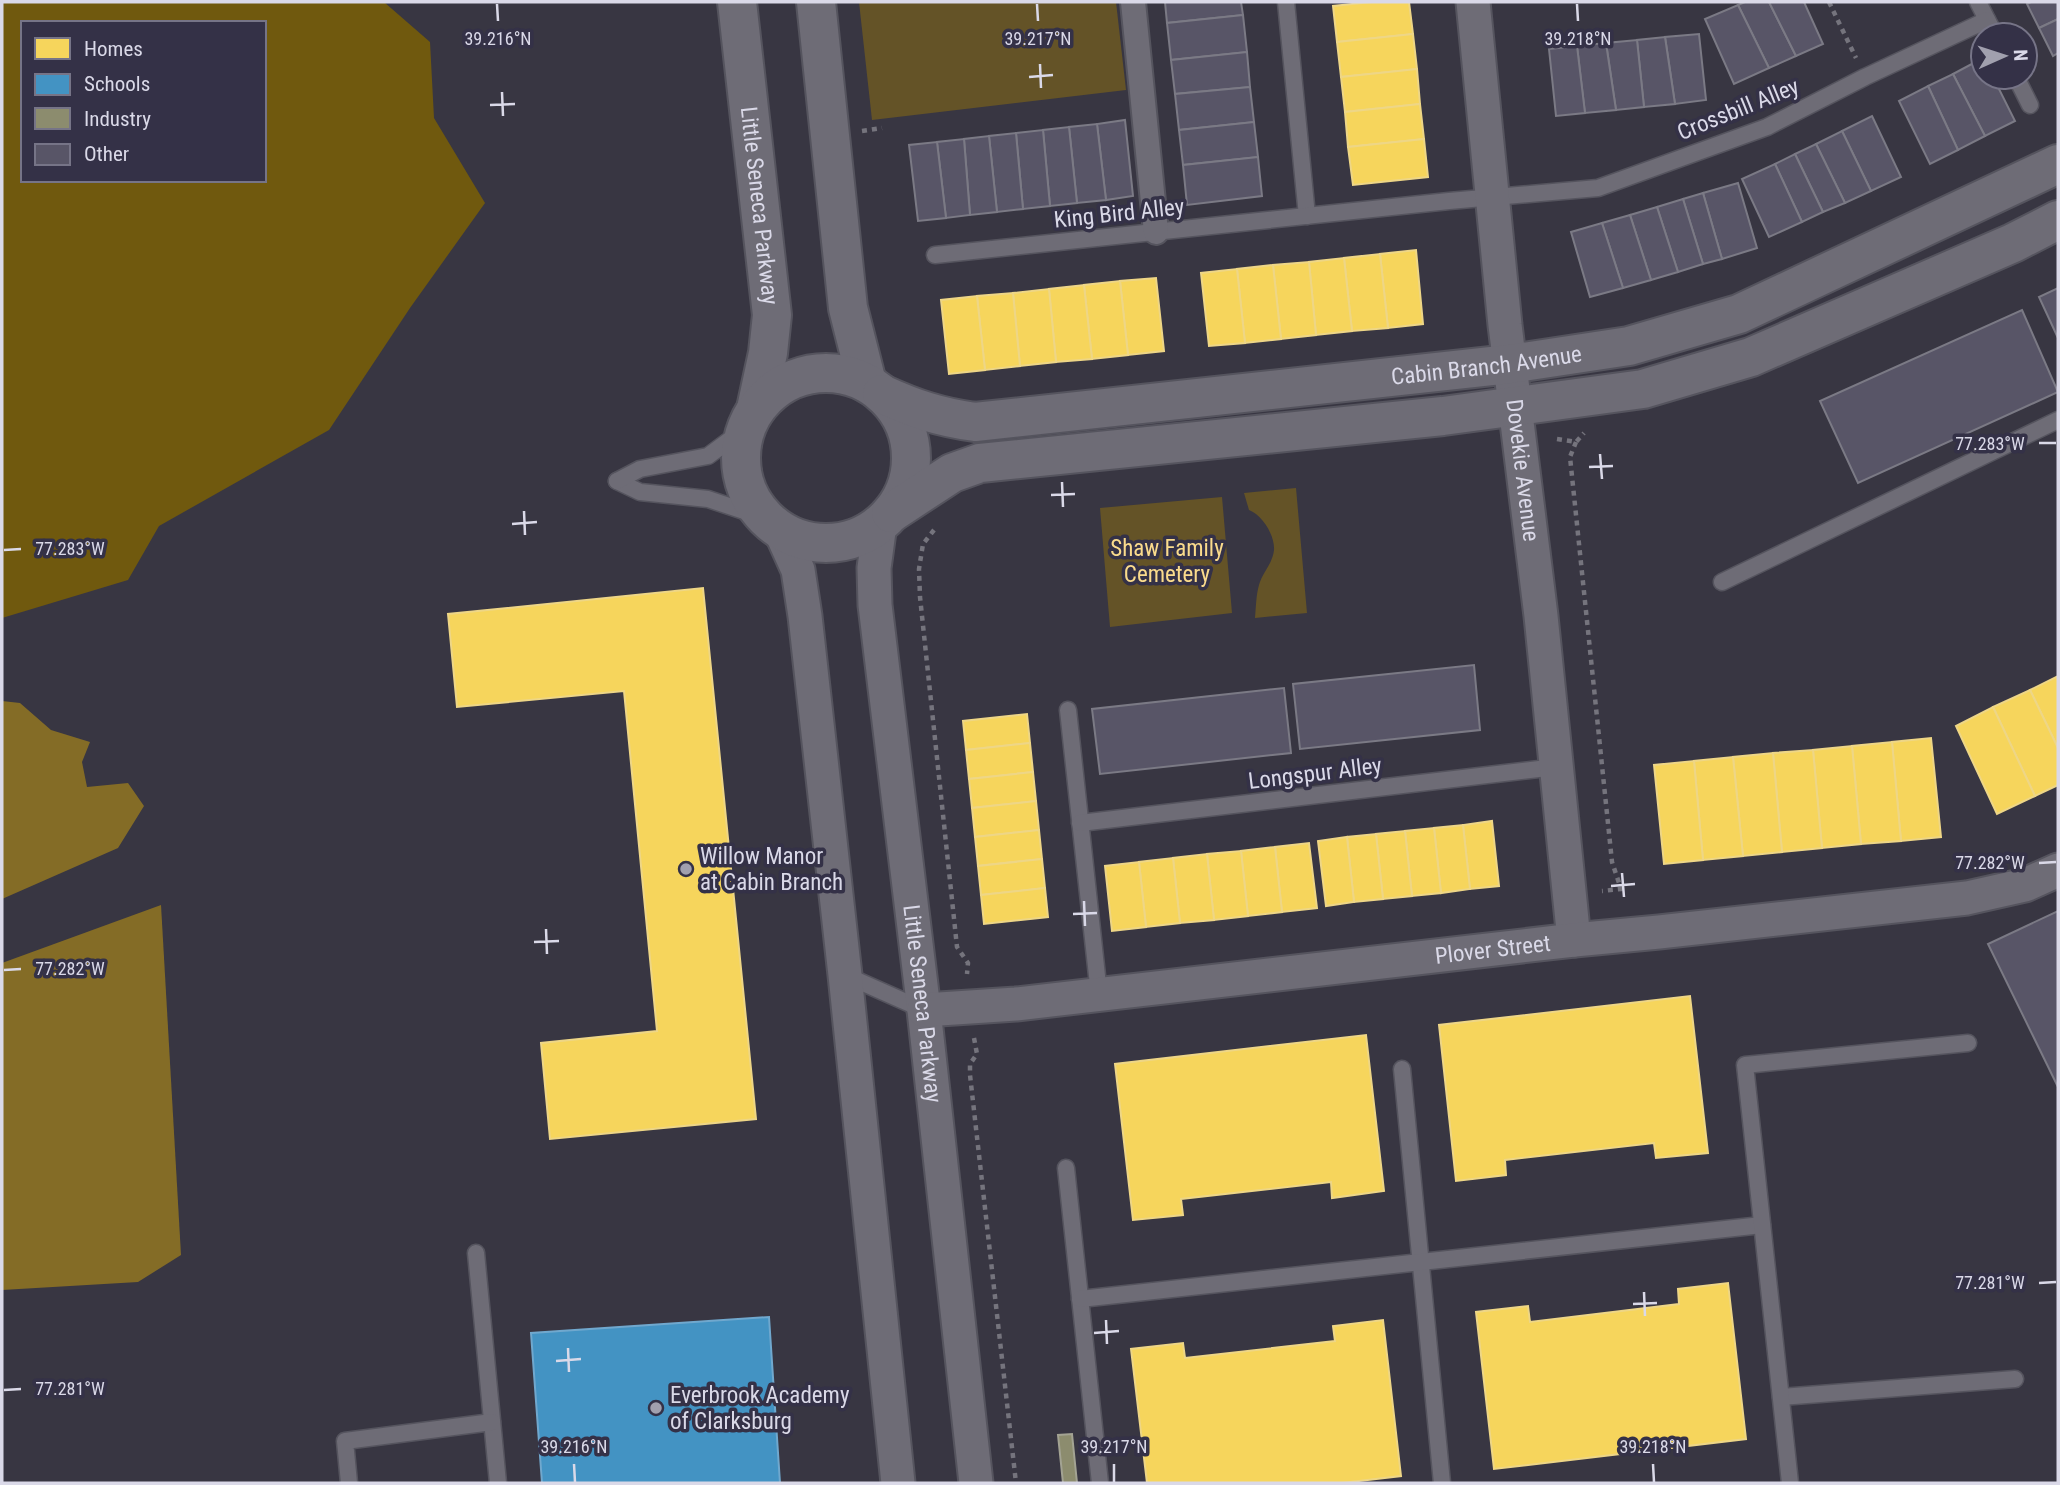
<svg xmlns="http://www.w3.org/2000/svg" width="2060" height="1485" font-family="'Roboto Condensed',sans-serif">
<rect width="100%" height="100%" fill="#383642"/>
<!-- green -->
<g fill="#645327">
<path d="M859 2H1116L1126 90 872 120Z"/>
<path d="M1296 488 1307 613 1255 618C1256 608 1256 595 1259 585 1262 573 1273 563 1274 550 1275 535 1262 515 1249 510L1244 493Z"/>
<path d="M1222 497 1232 613 1110 627 1100 508Z"/>
</g>
<!-- forest -->
<path fill="#70590e" fill-rule="evenodd" d="M2 2H384L430 42 434 118 485 203 410 308 329 430 159 526 128 580 2 618ZM23 23H264V180H23Z"/>
<!-- water -->
<g fill="#846c26">
<path d="M2 701 20 703 51 730 90 742 82 762 87 787 128 783 144 806 118 848 2 899Z"/>
<path d="M161 905 181 1255 138 1282 2 1290V963Z"/>
</g>
<!-- homes -->
<g fill="#f6d55c" stroke="#eed686" stroke-width="2">
<path d="M1372 2H1409L1413 34 1337 42 1333 6Z"/>
<path d="M1413 34 1417 69 1341 77 1337 42Z"/>
<path d="M1417 69 1420 104 1345 112 1341 77Z"/>
<path d="M1420 104 1424 139 1348 147 1345 112Z"/>
<path d="M1424 139 1428 177 1353 185 1348 147Z"/>
<path d="M1416 250 1423 324 1388 328 1380 254Z"/>
<path d="M1380 254 1388 328 1352 331 1344 258Z"/>
<path d="M1344 258 1352 331 1316 335 1309 262Z"/>
<path d="M1309 262 1316 335 1281 339 1273 265Z"/>
<path d="M1273 265 1281 339 1245 343 1237 269Z"/>
<path d="M1237 269 1245 343 1209 346 1201 273Z"/>
<path d="M1156 278 1164 351 1128 355 1120 281Z"/>
<path d="M1120 281 1128 355 1092 359 1084 285Z"/>
<path d="M1084 285 1092 359 1056 362 1049 289Z"/>
<path d="M1049 289 1056 362 1020 366 1013 293Z"/>
<path d="M1013 293 1020 366 985 370 977 296Z"/>
<path d="M977 296 985 370 949 374 941 300Z"/>
<path d="M703 588 756 1119 550 1139 541 1043 657 1031 624 691 457 707 448 614Z"/>
<path d="M2058 676V748L2030 690Z"/>
<path d="M2030 690 2058 748V785L2035 796 1993 707Z"/>
<path d="M1993 707 2035 796 1997 814 1956 726Z"/>
<path d="M1027 714 1030 743 966 750 963 721Z"/>
<path d="M1931 738 1941 837 1901 841 1892 742Z"/>
<path d="M1892 742 1901 841 1861 844 1852 746Z"/>
<path d="M1030 743 1033 772 969 779 966 750Z"/>
<path d="M1852 746 1861 844 1822 848 1813 750Z"/>
<path d="M1813 750 1822 848 1782 852 1773 753Z"/>
<path d="M1773 753 1782 852 1743 856 1733 757Z"/>
<path d="M1733 757 1743 856 1703 860 1694 761Z"/>
<path d="M1694 761 1703 860 1664 864 1654 765Z"/>
<path d="M1033 772 1036 801 972 808 969 779Z"/>
<path d="M1036 801 1039 830 975 837 972 808Z"/>
<path d="M1492 821 1499 886 1470 889 1463 825Z"/>
<path d="M1463 825 1470 889 1441 893 1434 828Z"/>
<path d="M1434 828 1441 893 1412 896 1405 831Z"/>
<path d="M1039 830 1042 859 978 866 975 837Z"/>
<path d="M1405 831 1412 896 1383 899 1376 834Z"/>
<path d="M1376 834 1383 899 1354 902 1347 837Z"/>
<path d="M1347 837 1354 902 1326 906 1318 841Z"/>
<path d="M1309 843 1317 908 1282 912 1275 847Z"/>
<path d="M1275 847 1282 912 1248 916 1241 851Z"/>
<path d="M1241 851 1248 916 1214 920 1207 854Z"/>
<path d="M1207 854 1214 920 1180 923 1173 858Z"/>
<path d="M1173 858 1180 923 1146 927 1139 862Z"/>
<path d="M1042 859 1045 888 981 895 978 866Z"/>
<path d="M1139 862 1146 927 1112 931 1105 866Z"/>
<path d="M1045 888 1048 917 984 924 981 895Z"/>
<path d="M1690 996 1708 1153 1656 1158 1654 1143 1505 1160 1506 1175 1456 1181 1439 1025Z"/>
<path d="M1366 1035 1384 1191 1332 1198 1331 1182 1181 1199 1183 1215 1133 1220 1115 1064Z"/>
<path d="M1728 1283 1746 1439 1494 1469 1476 1312 1528 1306 1530 1322 1679 1304 1678 1289Z"/>
<path d="M1383 1320 1401 1476 1342 1483H1147L1131 1349 1183 1343 1185 1358 1335 1341 1333 1326Z"/>
</g>
<!-- schools -->
<path fill="#4393c3" stroke="#70a8ce" stroke-width="2" d="M769 1317 780 1483H542L531 1333Z"/>
<!-- industry -->
<path fill="#8c8c6e" stroke="#a3a393" stroke-width="2" d="M1072 1434 1077 1483H1063L1058 1435Z"/>
<!-- building -->
<g fill="#585567" stroke="#7b7a85" stroke-width="2">
<path d="M1165 2H1241L1243 15 1167 23Z"/>
<path d="M1745 2H1769L1796 56 1769 68 1738 5Z"/>
<path d="M1769 2H1804L1823 44 1796 56Z"/>
<path d="M2031 2H2058V19L2039 28 2027 4Z"/>
<path d="M1738 5 1769 68 1734 84 1705 19Z"/>
<path d="M1243 15 1247 52 1171 60 1167 23Z"/>
<path d="M2058 19V53L2053 56 2039 28Z"/>
<path d="M1699 34 1706 100 1675 104 1665 37Z"/>
<path d="M1665 37 1675 104 1644 107 1637 40Z"/>
<path d="M1637 40 1644 107 1616 110 1606 43Z"/>
<path d="M1606 43 1616 110 1585 113 1577 46Z"/>
<path d="M1577 46 1585 113 1556 116 1549 49Z"/>
<path d="M1247 52 1250 87 1175 94 1171 60Z"/>
<path d="M1983 58V77H1993L2015 121 1985 136 1953 74Z"/>
<path d="M1953 74 1985 136 1958 150 1928 86Z"/>
<path d="M1928 86 1958 150 1930 164 1899 101Z"/>
<path d="M1250 87 1254 122 1179 130 1175 94Z"/>
<path d="M1872 116 1901 177 1871 191 1842 131Z"/>
<path d="M1125 120 1133 196 1106 200 1097 124Z"/>
<path d="M1254 122 1258 157 1183 165 1179 130Z"/>
<path d="M1097 124 1106 200 1077 203 1069 127Z"/>
<path d="M1069 127 1077 203 1050 206 1043 130Z"/>
<path d="M1043 130 1050 206 1023 209 1016 133Z"/>
<path d="M1842 131 1871 191 1845 203 1816 144Z"/>
<path d="M1016 133 1023 209 997 212 989 136Z"/>
<path d="M989 136 997 212 970 215 964 139Z"/>
<path d="M964 139 970 215 946 218 937 142Z"/>
<path d="M937 142 946 218 918 221 909 145Z"/>
<path d="M1816 144 1845 203 1823 212 1795 154Z"/>
<path d="M1795 154 1823 212 1802 222 1775 164Z"/>
<path d="M1258 157 1262 196 1187 205 1183 165Z"/>
<path d="M1775 164 1802 222 1769 237 1742 179Z"/>
<path d="M1738 183 1757 248 1722 259 1703 193Z"/>
<path d="M1703 193 1722 259 1703 264 1683 199Z"/>
<path d="M1683 199 1703 264 1678 272 1657 207Z"/>
<path d="M1657 207 1678 272 1651 280 1630 215Z"/>
<path d="M1630 215 1651 280 1623 288 1602 223Z"/>
<path d="M1602 223 1623 288 1590 297 1571 232Z"/>
<path d="M2058 288V338L2039 297Z"/>
<path d="M2022 310 2058 392 1858 483 1820 401Z"/>
<path d="M1474 665 1480 730 1300 749 1293 684Z"/>
<path d="M1284 688 1291 753 1100 774 1092 709Z"/>
<path d="M2058 911V1087L1988 944Z"/>
</g>
<g fill="none" stroke-linecap="round" stroke-linejoin="round">
<!-- service casing -->
<g stroke="#55545e" stroke-width="19">
<g id="service">
<path d="M1286 2 1307 216"/>
<path d="M1978 2 1995 35"/>
<path d="M2016 77 2030 105"/>
<path d="M935 255 1449 201 1598 188 1767 127 1865 77 1987 20"/>
<path d="M617 481 640 492 708 499 765 518"/>
<path d="M617 481 640 469 708 456 747 427"/>
<path d="M1722 582 2058 420"/>
<path d="M1068 710 1099 994"/>
<path d="M1080 823 1556 767"/>
<path d="M845 975 924 1010"/>
<path d="M1402 1069 1442 1483"/>
<path d="M1066 1168 1100 1483"/>
<path d="M476 1253 498 1483"/>
<path d="M1080 1299 1762 1225"/>
<path d="M1781 1397 2015 1379"/>
<path d="M349 1483 345 1441 492 1422"/>
<path d="M1790 1483 1745 1065 1968 1043"/>
</g>
</g>
<!-- pedestrian casing -->
<g stroke="#55545e" stroke-width="28">
<path id="pedestrian" d="M1133 2 1156 232"/>
</g>
<!-- minor casing -->
<g stroke="#55545e" stroke-width="37">
<g id="minor">
<path id="s1" d="M1473 2 1505 325 1541 616 1574 940"/>
<path id="s2" d="M880 524 874 568 875 605 924 1010 976 1483"/>
<path d="M780 530 798 570 805 616 845 975 898 1483"/>
<path id="s3" d="M924 1010 1016 1004 1574 940 1659 932 1967 898 2025 885 2058 870"/>
</g>
</g>
<!-- tertiary casing -->
<g stroke="#55545e" stroke-width="42">
<g id="tertiary">
<path id="s4" d="M737 2 772 315 768 353 756 409"/>
<path d="M816 2 848 308 867 383"/>
<circle cx="826" cy="458" r="85"/>
<path id="s5" d="M882 394C915 409 939 417 975 422L1510 364 1629 346 1739 314 2058 164"/>
<path d="M891 513 952 473 980 463 1443 416 1643 389 1751 357 2013 243 2058 220"/>
</g>
</g>
<!-- path -->
<g stroke="#75747d" stroke-width="4.5" stroke-dasharray="5 5" stroke-linecap="butt">
<path d="M1829 2 1856 58"/>
<path d="M862 131 882 128"/>
<path d="M1557 439 1576 442 1584 433"/>
<path d="M1576 442 1570 457 1612 862 1621 889 1602 891"/>
<path d="M934 530 923 544 919 569 920 597 957 947 968 963 967 974"/>
<path d="M974 1038 977 1054 970 1064V1075L1016 1483"/>
</g>
<!-- service -->
<use href="#service" stroke="#6e6c76" stroke-width="16"/>
<!-- pedestrian -->
<use href="#pedestrian" stroke="#6e6c76" stroke-width="24"/>
<!-- minor -->
<use href="#minor" stroke="#6e6c76" stroke-width="33"/>
<!-- tertiary -->
<use href="#tertiary" stroke="#6e6c76" stroke-width="38"/>
</g>
<!-- ticks -->
<path fill="none" stroke="#dad9e8" stroke-width="2.5" d="M497 4 498 21M1037 4 1038 21M1577 4 1578 21M1040 64 1041 88M1029 77 1053 75M502 92 503 116M490 105 515 104M2039 443H2056M1600 454 1602 479M1589 467 1613 466M1062 482 1063 507M1051 495 1075 494M524 511 525 535M512 524 537 522M4 550 21 549M2039 863 2056 862M1622 873 1624 897M1611 886 1635 884M1084 901 1085 926M1073 914 1097 913M546 929 547 954M534 942 559 941M4 970 21 969M2039 1283 2056 1282M1644 1292 1645 1316M1633 1304 1657 1303M1106 1320 1107 1344M1094 1333 1119 1331M568 1348 569 1372M556 1361 581 1359M4 1390 21 1389M574 1464 575 1482M1114 1464V1482M1653 1464 1654 1482"/>
<!-- markers -->
<g fill="#a1a0ae" stroke="#343147" stroke-width="2.5">
<circle cx="686" cy="869" r="7"/>
<circle cx="656" cy="1408" r="7"/>
</g>
<g text-anchor="middle" stroke-width="7" stroke-linejoin="round" paint-order="stroke">
<!-- street labels -->
<g font-size="23" fill="#dad9e8" stroke="#343147">
<text transform="translate(1738 109) rotate(-22)" y="8">Crossbill Alley</text>
<text dy="8" stroke="none"><textPath href="#s4" startOffset="205">Little Seneca Parkway</textPath></text>
<text transform="translate(1119 213) rotate(-6)" y="8">King Bird Alley</text>
<text dy="8" stroke="none"><textPath href="#s5" startOffset="612">Cabin Branch Avenue</textPath></text>
<text dy="8" stroke="none"><textPath href="#s1" startOffset="471">Dovekie Avenue</textPath></text>
<text transform="translate(1315 773) rotate(-7)" y="8">Longspur Alley</text>
<text dy="8" stroke="none"><textPath href="#s3" startOffset="572">Plover Street</textPath></text>
<text dy="8" stroke="none"><textPath href="#s2" startOffset="483">Little Seneca Parkway</textPath></text>
</g>
<!-- park labels -->
<g font-size="23" fill="#fadb8c" stroke="#343147">
<text x="1167" y="556">Shaw Family<tspan x="1167" dy="26">Cemetery</tspan></text>
</g>
<!-- poi labels -->
<g font-size="23" fill="#dad9e8" stroke="#343147" text-anchor="start">
<text x="700" y="864">Willow Manor<tspan x="700" dy="26">at Cabin Branch</tspan></text>
<text x="670" y="1403">Everbrook Academy<tspan x="670" dy="26">of Clarksburg</tspan></text>
</g>
</g>
<g font-size="18" text-anchor="middle" fill="#dad9e8" stroke="#343147" stroke-width="7" stroke-linejoin="round" paint-order="stroke">
<text x="498" y="45">39.216°N</text>
<text x="1038" y="45">39.217°N</text>
<text x="1578" y="45">39.218°N</text>
<text x="1990" y="450">77.283°W</text>
<text x="70" y="555">77.283°W</text>
<text x="1990" y="869">77.282°W</text>
<text x="70" y="975">77.282°W</text>
<text x="1990" y="1289">77.281°W</text>
<text x="70" y="1395">77.281°W</text>
<text x="574" y="1453">39.216°N</text>
<text x="1114" y="1453">39.217°N</text>
<text x="1653" y="1453">39.218°N</text>
</g>
<!-- border -->
<rect width="2060" height="1485" fill="none" stroke="#dad9e8" stroke-width="7"/>
<!-- legend -->
<rect x="21" y="21" width="245" height="161" fill="#343147" stroke="#767487" stroke-width="2"/>
<rect x="35" y="38" width="35" height="21" fill="#f6d55c" stroke="#767487" stroke-width="2"/>
<text x="84" y="56" font-size="21" fill="#dad9e8">Homes</text>
<rect x="35" y="74" width="35" height="21" fill="#4393c3" stroke="#767487" stroke-width="2"/>
<text x="84" y="91" font-size="21" fill="#dad9e8">Schools</text>
<rect x="35" y="108" width="35" height="21" fill="#8c8c6e" stroke="#767487" stroke-width="2"/>
<text x="84" y="126" font-size="21" fill="#dad9e8">Industry</text>
<rect x="35" y="144" width="35" height="21" fill="#585567" stroke="#767487" stroke-width="2"/>
<text x="84" y="161" font-size="21" fill="#dad9e8">Other</text>
<!-- north arrow -->
<g transform="translate(2004 56) rotate(87)"><circle r="33" fill="#343147" stroke="#767487" stroke-width="2"/>
<path d="M0-5L12 26L0 18L-12 26Z" fill="#a1a0ae"/>
<text y="-10" font-size="19" font-weight="bold" text-anchor="middle" fill="#dad9e8">N</text>
</g>
</svg>
